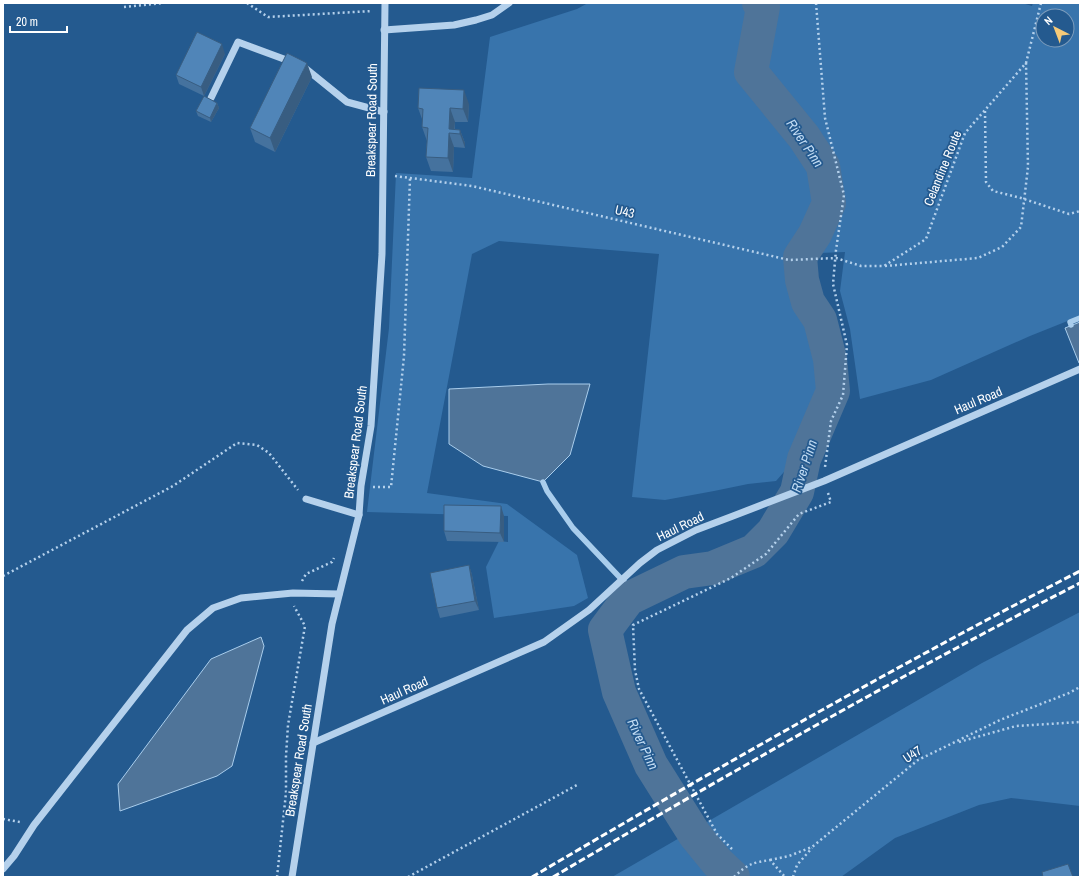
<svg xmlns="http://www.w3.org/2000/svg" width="1083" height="880" font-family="'Archivo Narrow',sans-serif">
<rect width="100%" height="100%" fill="#245a8f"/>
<!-- green -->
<g fill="#3874ac" fill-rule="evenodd">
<path d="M588 3H1022L1032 6 1033 3H1080V316L1030 336 931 380 860 399 850 329 840 291 845 252 793 254 792 275 805 308 815 324 825 361 827 389 810 432 798 456 776 481 748 484 714 491 665 500 632 497 659 254 499 241 472 254 427 493 507 504 577 555 588 598 574 606 494 618 486 567 499 541 508 542V516L367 512 389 328 396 173 472 178 490 37 577 9ZM1043 16H1067V40H1043Z"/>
<path d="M1080 612V806L1011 798 979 805 895 838 841 877H612L982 663Z"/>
</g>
<!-- water -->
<g fill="#4f7499" stroke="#a9cdec">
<path d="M1080 322V362L1079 363 1065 328Z"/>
<path d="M548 384H590L570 455 543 482 483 466 449 444V389Z"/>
<path d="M261 637 264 646 232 766 217 776 120 811 118 784 211 659Z"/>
</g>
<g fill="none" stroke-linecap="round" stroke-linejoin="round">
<!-- stream -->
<g stroke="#a9cdec" stroke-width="5.5">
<path d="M1071 325 1070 322 1080 318"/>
<path d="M543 482 547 491 573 528 627 585 628 599"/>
</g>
<!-- river -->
<path stroke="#4f7499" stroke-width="34" d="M733 877 717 862 695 835 651 765 619 692 605 630 628 599 684 572 713 568 754 551 773 532 797 492 804 459 833 391 830 359 820 320 808 302 802 280 800 257 815 234 829 203 823 166 804 137 751 72 763 7 759 3"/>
<!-- path -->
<g stroke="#b5d1ec" stroke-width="2.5" stroke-dasharray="2 3" stroke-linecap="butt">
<path d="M247 3 268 17 372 11"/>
<path d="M816 3 825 118 844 195 836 250 833 284 847 345 843 395 831 421 825 467"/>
<path d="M124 7 164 3"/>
<path d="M985 111 986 182 993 191 1021 198 1069 214 1080 211"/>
<path d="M395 176 472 186 789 260 836 258 861 266H884L926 239 965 133 1026 63 1041 3"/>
<path d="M885 266 978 258 1002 247 1021 227 1028 167 1026 63"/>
<path d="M373 487H391L404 356 410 178"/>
<path d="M3 576 173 486 237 443 257 445 269 453 298 490"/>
<path d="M302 581 306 574 332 562 334 558"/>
<path d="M959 742 1016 726 1080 722"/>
<path d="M3 819 20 822"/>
<path d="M732 849 717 834 639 689 635 670 633 625 731 578 766 554 799 514 831 502 828 493"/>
<path d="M770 860 789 856 812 847 918 760 1000 720 1069 693 1080 687"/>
<path d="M277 877 286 793V756L288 725 305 626 294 606"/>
<path d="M408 877 577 785"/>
<path d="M734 877C748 864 751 863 770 860L785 877"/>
<path d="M793 877 797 865 812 848"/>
</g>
<!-- minor -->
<g stroke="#b5d1ec" stroke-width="7">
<path d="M384 30 454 25 476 20 492 15 509 3"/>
<path d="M305 68 347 102 384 112"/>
<path d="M211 98 238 42 292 62"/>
<path d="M306 499 359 515"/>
<path d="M313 743 544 642 589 610 640 563 657 550 696 530 733 516 824 481 1080 369"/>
<path d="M3 869 14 856 34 825 187 630 213 608 241 598 293 593 339 594"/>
<path d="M292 877 332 624 359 515 361 486 371 426 382 254 385 3"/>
</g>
<!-- rail -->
<g stroke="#fff" stroke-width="3" stroke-dasharray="7 3" stroke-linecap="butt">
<path d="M532 877C712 771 894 667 1080 571"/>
<path d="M553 877C726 775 901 675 1080 583"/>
</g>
</g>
<!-- wall -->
<g fill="#45729e">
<path d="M225 54 204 96 179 84 176 75Z"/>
<path d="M312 77 275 152 255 142 250 128Z"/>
<path d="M217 103 219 108 211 122 198 116 196 111Z"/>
<path d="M469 104 468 122H455V129L460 130 465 143V148L454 147 453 172 431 171 426 157 427 141 422 127V119L418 108Z"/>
<path d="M504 516V542L447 541 444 531Z"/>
<path d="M469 565 472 575 479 610 440 618 437 608Z"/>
</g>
<!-- shaded-wall -->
<g fill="#385d81">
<path d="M222 44 225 54 204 96 201 87Z"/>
<path d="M307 63 312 77 275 152 270 138Z"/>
<path d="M464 90 469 104 468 122 463 109Z"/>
<path d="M217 103 219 108 211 122 210 118Z"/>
<path d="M450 108 455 122 454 134 449 129Z"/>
<path d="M460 130 465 143V148L460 134Z"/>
<path d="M449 133 454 147 453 172 448 158Z"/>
<path d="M501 506 504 516V542L500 533Z"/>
<path d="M469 565 472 575 479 610 475 601Z"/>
</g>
<!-- building -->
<g fill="#5085b8" stroke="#385d81">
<path d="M197 32 222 44 201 87 176 75Z"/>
<path d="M287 53 307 63 270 138 250 128Z"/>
<path d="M419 88 464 90 463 109 450 108 449 129 460 130V134L449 133 448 158 426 157 428 128 422 127 423 109 418 108Z"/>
<path d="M204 96 217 103 210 118 196 111Z"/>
<path d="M444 505 501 506 500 533 444 531Z"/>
<path d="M469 565 475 601 437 608 430 573Z"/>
<path d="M1068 864 1073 877H1043L1042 872Z"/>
</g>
<g text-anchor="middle" stroke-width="3.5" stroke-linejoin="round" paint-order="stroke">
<!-- street labels -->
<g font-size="13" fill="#fff" stroke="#245a8f">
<text transform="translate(371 120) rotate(-89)" y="5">Breakspear Road South</text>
<text transform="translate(942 168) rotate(-68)" y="5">Celandine Route</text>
<text transform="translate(625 211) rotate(13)" y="5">U43</text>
<text transform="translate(978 400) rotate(-23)" y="5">Haul Road</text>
<text transform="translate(355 442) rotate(-83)" y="5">Breakspear Road South</text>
<text transform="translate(680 526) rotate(-26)" y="5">Haul Road</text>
<text transform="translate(404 690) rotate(-24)" y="5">Haul Road</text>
<text transform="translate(912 754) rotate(-34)" y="5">U47</text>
<text transform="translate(298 760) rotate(-81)" y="5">Breakspear Road South</text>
</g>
<!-- water labels -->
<g font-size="14" font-style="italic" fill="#c1dbf3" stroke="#245a8f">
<text transform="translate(805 143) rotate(56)" y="5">River Pinn</text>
<text transform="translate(804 466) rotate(-72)" y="5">River Pinn</text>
<text transform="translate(643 744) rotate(65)" y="5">River Pinn</text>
</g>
</g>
<!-- border -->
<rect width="1083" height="880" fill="none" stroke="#ffffff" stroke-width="8"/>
<!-- north arrow -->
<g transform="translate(1055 28) rotate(318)"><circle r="19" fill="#245a8f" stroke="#7c9cbc"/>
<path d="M0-3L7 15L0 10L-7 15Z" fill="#f6ca78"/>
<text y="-6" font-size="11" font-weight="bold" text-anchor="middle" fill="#ffffff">N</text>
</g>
<!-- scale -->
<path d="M10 26v6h57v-6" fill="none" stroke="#ffffff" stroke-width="2"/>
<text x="16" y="26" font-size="12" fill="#ffffff" stroke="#245a8f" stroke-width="3" paint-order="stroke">20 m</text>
</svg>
